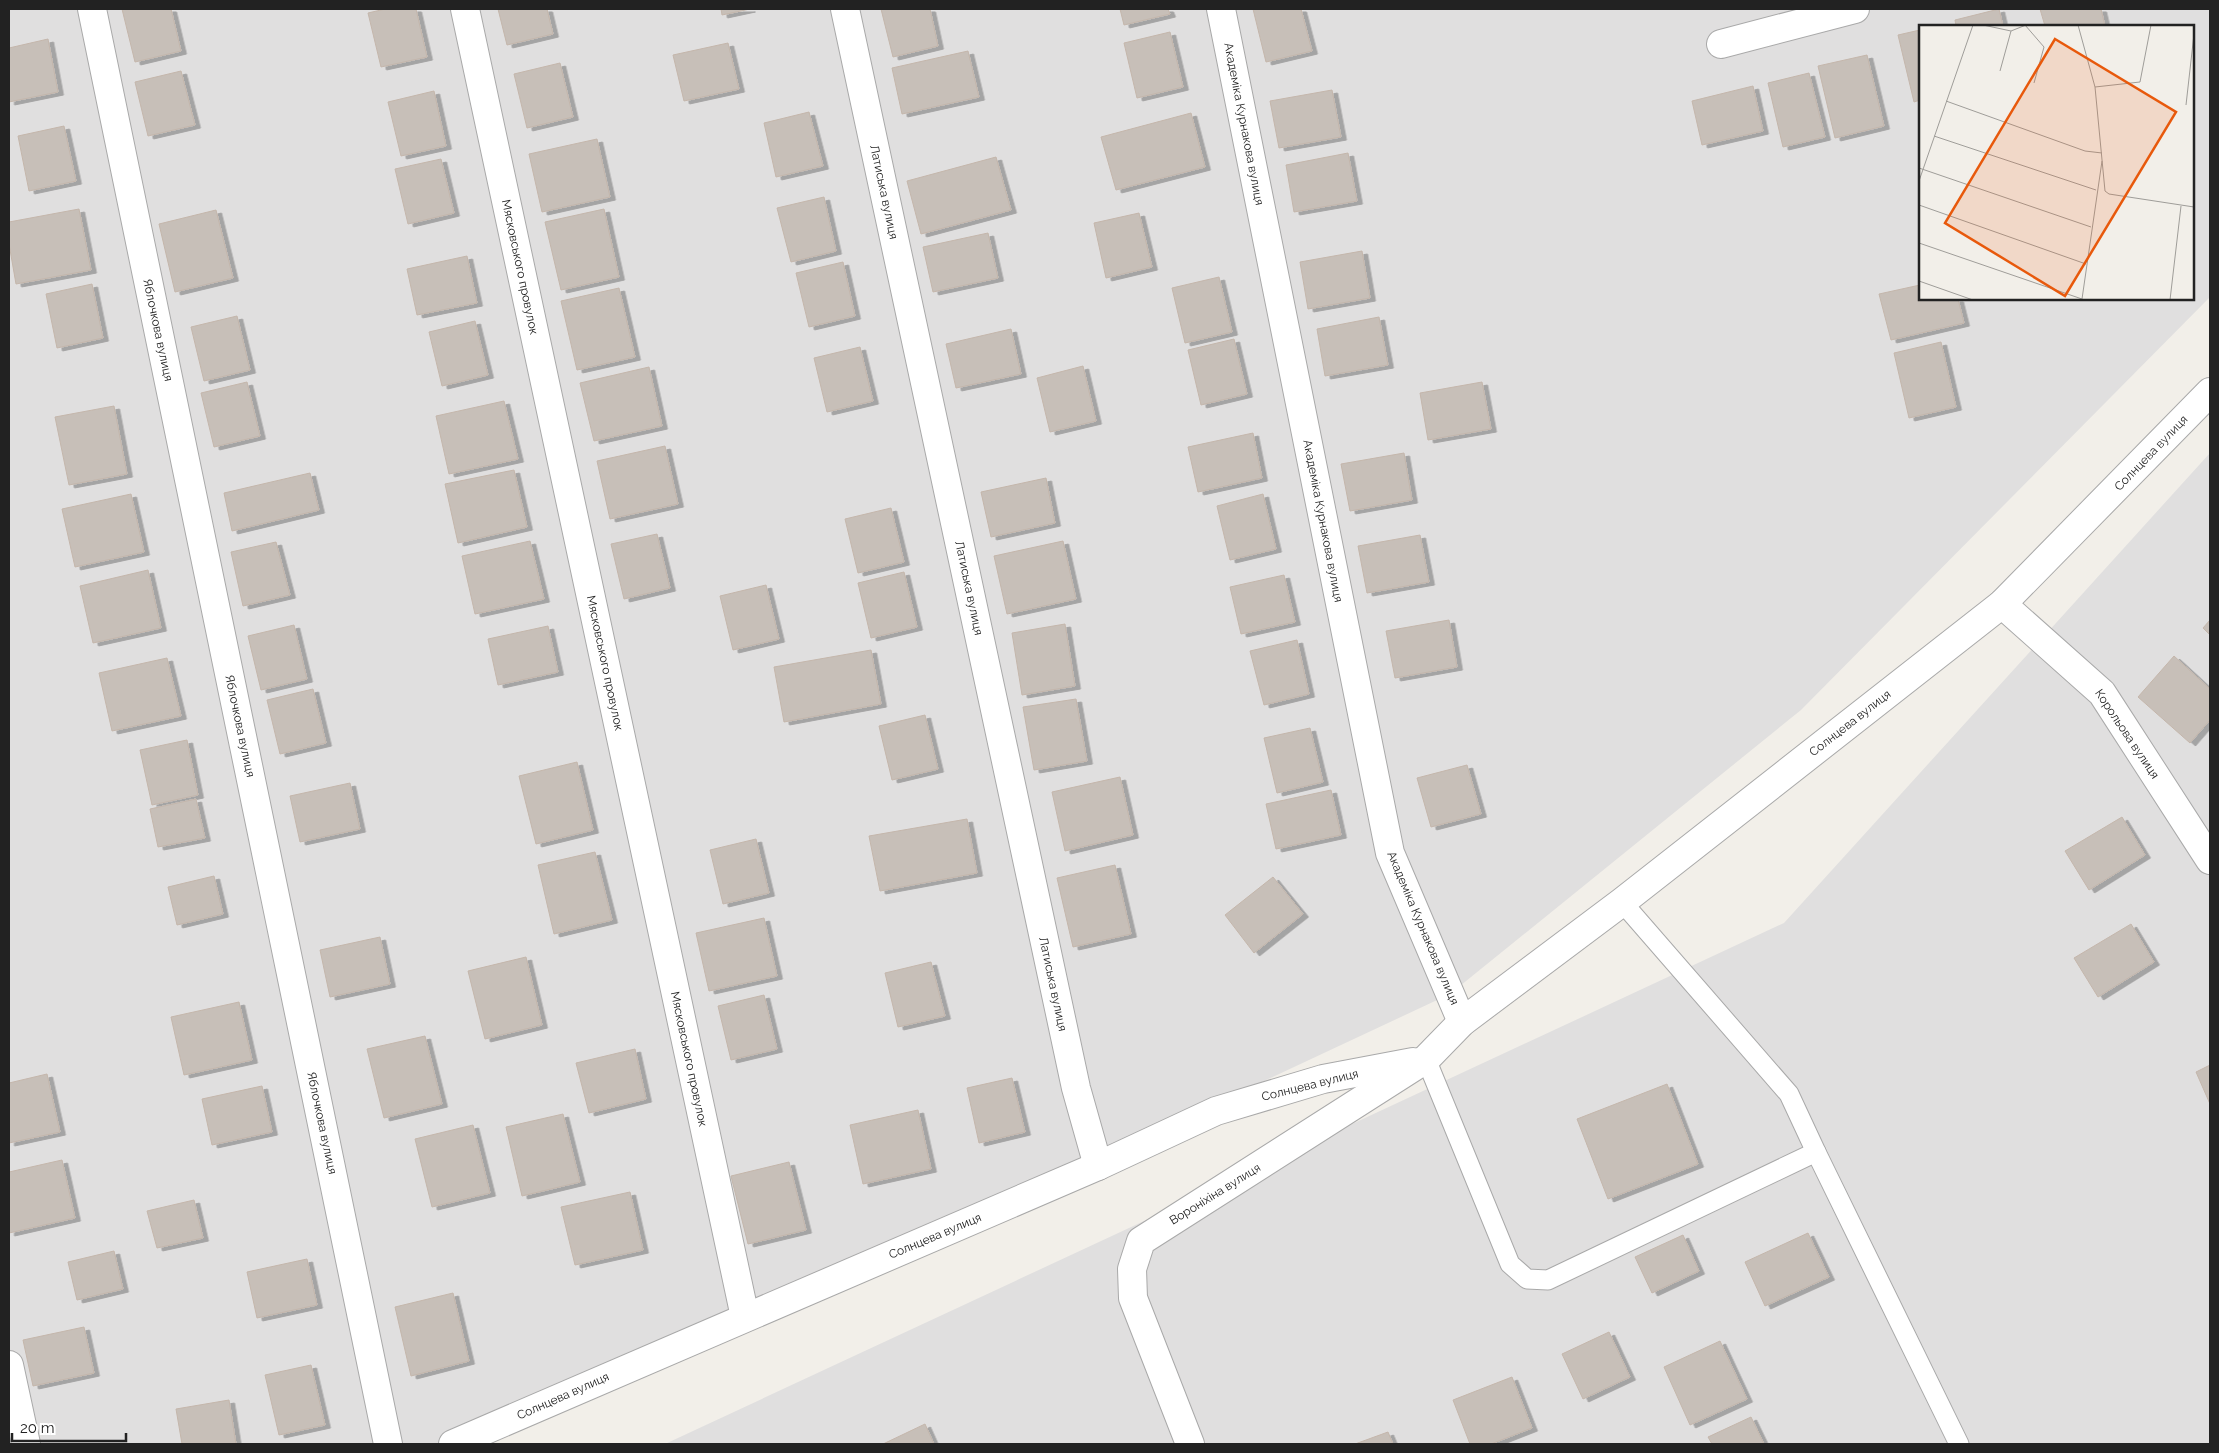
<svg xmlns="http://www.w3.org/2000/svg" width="2219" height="1453" font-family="Raleway,sans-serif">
<defs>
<filter id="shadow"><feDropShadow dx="5.5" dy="3" stdDeviation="0" flood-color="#0004"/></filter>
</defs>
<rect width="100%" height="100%" fill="#f2efe9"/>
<!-- residential -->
<g fill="#e0dfdf" fill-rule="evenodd">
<path d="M9 9H2210V297L1801 710 1450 994 489 1444H9ZM1920 26H2193V299H1920Z"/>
<path d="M2210 453V1444H665L1784 923Z"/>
</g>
<!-- building -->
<g fill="#c7bfb8" stroke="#c4b6ab" filter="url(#shadow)">
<path d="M122 9H171L181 51 135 62Z"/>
<path d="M385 9H416L427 57 381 67 368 13Z"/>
<path d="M498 9H547L553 34 507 45Z"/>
<path d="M721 9H750L722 15Z"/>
<path d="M881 9H930L938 46 893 57Z"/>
<path d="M1120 9H1168L1170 14 1124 25Z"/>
<path d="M1253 9H1301L1312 51 1266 62Z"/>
<path d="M1999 9 2003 26H1956L1955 20Z"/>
<path d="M2040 9H2101L2105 26H2045Z"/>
<path d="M1920 30V100L1914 102 1898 35Z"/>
<path d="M1170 32 1183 87 1137 98 1124 43Z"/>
<path d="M48 39 58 92 9 102V48Z"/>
<path d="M728 43 739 89 684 101 673 55Z"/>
<path d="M968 51 979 97 902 114 892 68Z"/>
<path d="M1867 55 1884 126 1835 138 1818 66Z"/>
<path d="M560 63 573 117 527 128 514 74Z"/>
<path d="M181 71 195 125 148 136 135 82Z"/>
<path d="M1809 73 1825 137 1783 147 1768 83Z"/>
<path d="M1753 86 1763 131 1702 145 1692 101Z"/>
<path d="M1332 90 1341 137 1279 148 1270 101Z"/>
<path d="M434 91 446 146 401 156 388 102Z"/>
<path d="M809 112 823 166 776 177 764 123Z"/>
<path d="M1191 113 1205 167 1116 190 1101 137Z"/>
<path d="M64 126 76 181 29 191 18 136Z"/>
<path d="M597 139 610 197 542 212 529 154Z"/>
<path d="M1348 153 1357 201 1294 212 1286 165Z"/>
<path d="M996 157 1011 210 921 234 907 181Z"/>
<path d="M441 159 454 213 408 224 395 169Z"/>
<path d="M824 197 836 251 791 262 777 208Z"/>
<path d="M79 209 91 270 16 284 9 244V222Z"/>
<path d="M604 209 619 277 561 290 545 222Z"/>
<path d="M216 210 233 278 175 292 159 224Z"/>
<path d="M1139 213 1152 267 1106 278 1094 223Z"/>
<path d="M988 233 998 278 933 292 923 247Z"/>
<path d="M1362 251 1370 298 1308 309 1300 262Z"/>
<path d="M467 256 477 303 417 315 407 269Z"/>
<path d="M843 262 855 316 809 327 796 273Z"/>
<path d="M1219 277 1232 332 1185 343 1172 288Z"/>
<path d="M92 284 103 338 57 348 46 294Z"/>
<path d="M1920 285V299H1958L1964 323 1891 340 1879 294Z"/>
<path d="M619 288 635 357 577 370 561 301Z"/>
<path d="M237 316 250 370 204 381 191 327Z"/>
<path d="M1379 317 1388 365 1325 376 1317 329Z"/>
<path d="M475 321 488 375 442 386 429 332Z"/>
<path d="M1011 329 1021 374 956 388 946 344Z"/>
<path d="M1234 339 1247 394 1201 405 1188 350Z"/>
<path d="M1941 342 1956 407 1909 418 1894 353Z"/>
<path d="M860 347 873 401 827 412 814 358Z"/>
<path d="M1083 366 1096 421 1050 432 1037 378Z"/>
<path d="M649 367 662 426 594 441 580 383Z"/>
<path d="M247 382 260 436 214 447 201 393Z"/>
<path d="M1482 382 1491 429 1428 440 1420 393Z"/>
<path d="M504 401 518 459 449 474 436 416Z"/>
<path d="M114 406 127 474 69 485 55 417Z"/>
<path d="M1253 433 1262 478 1198 492 1188 447Z"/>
<path d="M665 446 678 504 610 519 597 461Z"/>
<path d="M1404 453 1412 500 1350 511 1341 464Z"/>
<path d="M514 470 527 527 458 543 445 484Z"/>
<path d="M310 473 319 510 232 531 224 493Z"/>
<path d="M1046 478 1055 523 991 537 981 492Z"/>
<path d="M131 494 144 552 75 567 62 509Z"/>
<path d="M1263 494 1276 549 1230 560 1217 506Z"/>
<path d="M891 508 904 562 858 573 845 519Z"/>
<path d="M657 534 670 588 624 599 611 544Z"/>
<path d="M1420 535 1429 582 1367 593 1358 546Z"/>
<path d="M530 541 544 599 475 614 462 556Z"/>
<path d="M1063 541 1076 599 1007 614 994 556Z"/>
<path d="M276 542 290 595 243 606 231 552Z"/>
<path d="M148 570 161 628 93 643 80 586Z"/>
<path d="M904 572 917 627 871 638 858 583Z"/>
<path d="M1284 575 1295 622 1241 634 1230 587Z"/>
<path d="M766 585 779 639 733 650 720 596Z"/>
<path d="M1449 620 1457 667 1395 678 1386 631Z"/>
<path d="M2210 620V635L2203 628Z"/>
<path d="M1065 624 1075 686 1022 695 1012 633Z"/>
<path d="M294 625 307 679 261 690 248 636Z"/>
<path d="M548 626 558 672 498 685 488 639Z"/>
<path d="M1297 640 1309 694 1264 705 1250 651Z"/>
<path d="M871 650 881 704 784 722 774 667Z"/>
<path d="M2174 656 2210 689V720L2190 743 2138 697Z"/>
<path d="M167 658 181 716 112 731 99 673Z"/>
<path d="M313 689 326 743 280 754 267 700Z"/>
<path d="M1076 699 1087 761 1034 770 1023 707Z"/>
<path d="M925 715 938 769 892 780 879 726Z"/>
<path d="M1310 728 1323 782 1277 793 1264 738Z"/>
<path d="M187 740 198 795 152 805 140 750Z"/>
<path d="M577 762 593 830 536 844 519 776Z"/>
<path d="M1467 765 1481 814 1431 827 1417 778Z"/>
<path d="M1120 777 1133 835 1065 851 1052 792Z"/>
<path d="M350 783 360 829 300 842 290 796Z"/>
<path d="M1331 790 1341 835 1276 849 1266 804Z"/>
<path d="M196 799 205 838 158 847 150 809Z"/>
<path d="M2122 817 2145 855 2089 890 2065 851Z"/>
<path d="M967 819 977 873 880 891 869 836Z"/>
<path d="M756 839 769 893 723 904 710 850Z"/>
<path d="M595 852 612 920 554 934 538 865Z"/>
<path d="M1115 865 1131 934 1073 947 1057 878Z"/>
<path d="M214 876 223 914 177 925 168 887Z"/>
<path d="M1273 877 1303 914 1254 953 1225 915Z"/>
<path d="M764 918 777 976 709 991 696 933Z"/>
<path d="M2131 924 2154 962 2098 997 2074 958Z"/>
<path d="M380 937 390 984 330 997 320 950Z"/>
<path d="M526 957 542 1025 485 1039 468 971Z"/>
<path d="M931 962 945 1016 898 1027 885 973Z"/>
<path d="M764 995 777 1049 731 1060 718 1006Z"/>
<path d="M239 1002 252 1060 184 1075 171 1017Z"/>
<path d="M425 1036 442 1104 384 1118 367 1049Z"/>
<path d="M635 1049 646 1099 589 1113 576 1063Z"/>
<path d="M2210 1065V1104L2196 1072Z"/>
<path d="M47 1074 60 1132 9 1143V1083Z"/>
<path d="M1012 1078 1025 1132 979 1143 967 1088Z"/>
<path d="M1667 1084 1698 1164 1608 1199 1577 1119Z"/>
<path d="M262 1086 272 1132 212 1145 202 1099Z"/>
<path d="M918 1110 931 1169 863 1184 850 1125Z"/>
<path d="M563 1114 580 1182 522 1196 506 1127Z"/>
<path d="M473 1125 490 1193 432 1207 415 1139Z"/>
<path d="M62 1160 75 1218 9 1233V1172Z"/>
<path d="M789 1162 806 1230 748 1244 731 1176Z"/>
<path d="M630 1192 643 1250 575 1265 561 1207Z"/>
<path d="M194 1200 203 1238 157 1248 147 1211Z"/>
<path d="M1808 1233 1829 1277 1765 1306 1745 1262Z"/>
<path d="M1683 1235 1699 1271 1652 1293 1635 1257Z"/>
<path d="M114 1251 123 1289 77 1300 68 1262Z"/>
<path d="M307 1259 317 1305 257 1318 247 1272Z"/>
<path d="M453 1293 469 1361 411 1376 395 1307Z"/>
<path d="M84 1327 94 1373 33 1386 23 1340Z"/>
<path d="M1609 1332 1630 1377 1583 1399 1562 1354Z"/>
<path d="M1720 1341 1747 1399 1690 1425 1664 1367Z"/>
<path d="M311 1365 325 1425 279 1435 265 1375Z"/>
<path d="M1512 1377 1532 1428 1491 1444H1470L1453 1400Z"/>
<path d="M229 1400 236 1444H182L176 1409Z"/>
<path d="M1751 1417 1764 1444H1712L1708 1437Z"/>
<path d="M925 1424 934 1444H883Z"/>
<path d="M1388 1432 1393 1444H1355Z"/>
</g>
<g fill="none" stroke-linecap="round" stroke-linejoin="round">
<!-- lane casing -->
<g stroke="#a9a9a9" stroke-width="21">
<g id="lane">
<path d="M1426 1059 1510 1264 1527 1279 1548 1280 1816 1152 1789 1094 1622 902"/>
<path d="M1816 1152 1959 1444"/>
</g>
</g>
<!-- street casing -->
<g stroke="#a9a9a9" stroke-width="30">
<g id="street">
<path d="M92 9 388 1444"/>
<path d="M465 9 745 1317"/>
<path d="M845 9 1076 1088 1098 1166"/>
<path d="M1221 9 1390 853 1462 1022"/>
<path d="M1721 44 1855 9"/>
<path d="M2002 604 2102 693 2210 860"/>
<path d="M9 1365 26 1444"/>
<path d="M453 1444 1098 1166 1216 1111 1323 1079 1413 1062"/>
<path d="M1190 1444 1133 1298 1132 1269 1141 1241 1426 1059 1462 1022 1622 902 2002 604 2210 392"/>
</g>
</g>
<!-- lane -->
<use href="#lane" stroke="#fff" stroke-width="19"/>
<!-- street -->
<use href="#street" stroke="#fff" stroke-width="28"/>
</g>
<g text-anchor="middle" stroke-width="4" stroke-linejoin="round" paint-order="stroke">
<!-- street labels -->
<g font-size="12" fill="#222" stroke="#fff">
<text transform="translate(1244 124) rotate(79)" y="4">Академіка Курнакова вулиця</text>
<text transform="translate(884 192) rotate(78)" y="4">Латиська вулиця</text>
<text transform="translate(520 267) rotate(78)" y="4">Мясковського провулок</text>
<text transform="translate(158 330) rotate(78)" y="4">Яблочкова вулиця</text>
<text transform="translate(2151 453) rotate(-46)" y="4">Солнцева вулиця</text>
<text transform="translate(1323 521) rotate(79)" y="4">Академіка Курнакова вулиця</text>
<text transform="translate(969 588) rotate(78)" y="4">Латиська вулиця</text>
<text transform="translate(605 663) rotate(78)" y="4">Мясковського провулок</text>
<text transform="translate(1850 723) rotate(-38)" y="4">Солнцева вулиця</text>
<text transform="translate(240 726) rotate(78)" y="4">Яблочкова вулиця</text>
<text transform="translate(2127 734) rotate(56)" y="4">Корольова вулиця</text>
<text transform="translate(1423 928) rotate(67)" y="4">Академіка Курнакова вулиця</text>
<text transform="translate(1053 984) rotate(78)" y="4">Латиська вулиця</text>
<text transform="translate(689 1059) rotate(78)" y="4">Мясковського провулок</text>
<text transform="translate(1310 1085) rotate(-14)" y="4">Солнцева вулиця</text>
<text transform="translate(322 1123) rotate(78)" y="4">Яблочкова вулиця</text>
<text transform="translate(1215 1194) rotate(-32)" y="4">Вороніхіна вулиця</text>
<text transform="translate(935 1236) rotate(-23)" y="4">Солнцева вулиця</text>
<text transform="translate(563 1396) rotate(-24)" y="4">Солнцева вулиця</text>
</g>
</g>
<!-- overview -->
<g transform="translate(1919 25)">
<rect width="275" height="275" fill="#f2efe9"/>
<path fill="none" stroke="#9f9d99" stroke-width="1" d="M64 0 92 6 107 0M106 0 125 22 115 58M159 0 176 62 186 166 190 169 275 182M81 46 92 6M176 62 221 57 232 0M27 76 166 126 183 128M267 80 275 9M15 111 177 165M0 143 172 202M0 156 54 0M0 180 167 239M0 218 163 274M0 256 54 275M163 274 183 136M251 275 262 181"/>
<path fill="#e8590c" fill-opacity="0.15" stroke="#e8590c" stroke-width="2.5" d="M136 14 257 87 146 271 26 198Z"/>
<rect width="275" height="275" fill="none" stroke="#222" stroke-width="2.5"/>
</g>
<!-- border -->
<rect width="2219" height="1453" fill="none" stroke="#222222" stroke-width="20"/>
<!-- scale -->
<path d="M12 1433v8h114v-8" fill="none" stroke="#222222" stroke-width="2.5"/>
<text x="20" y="1433" font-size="15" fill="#222222" stroke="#ffffff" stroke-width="4" paint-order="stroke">20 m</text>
</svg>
